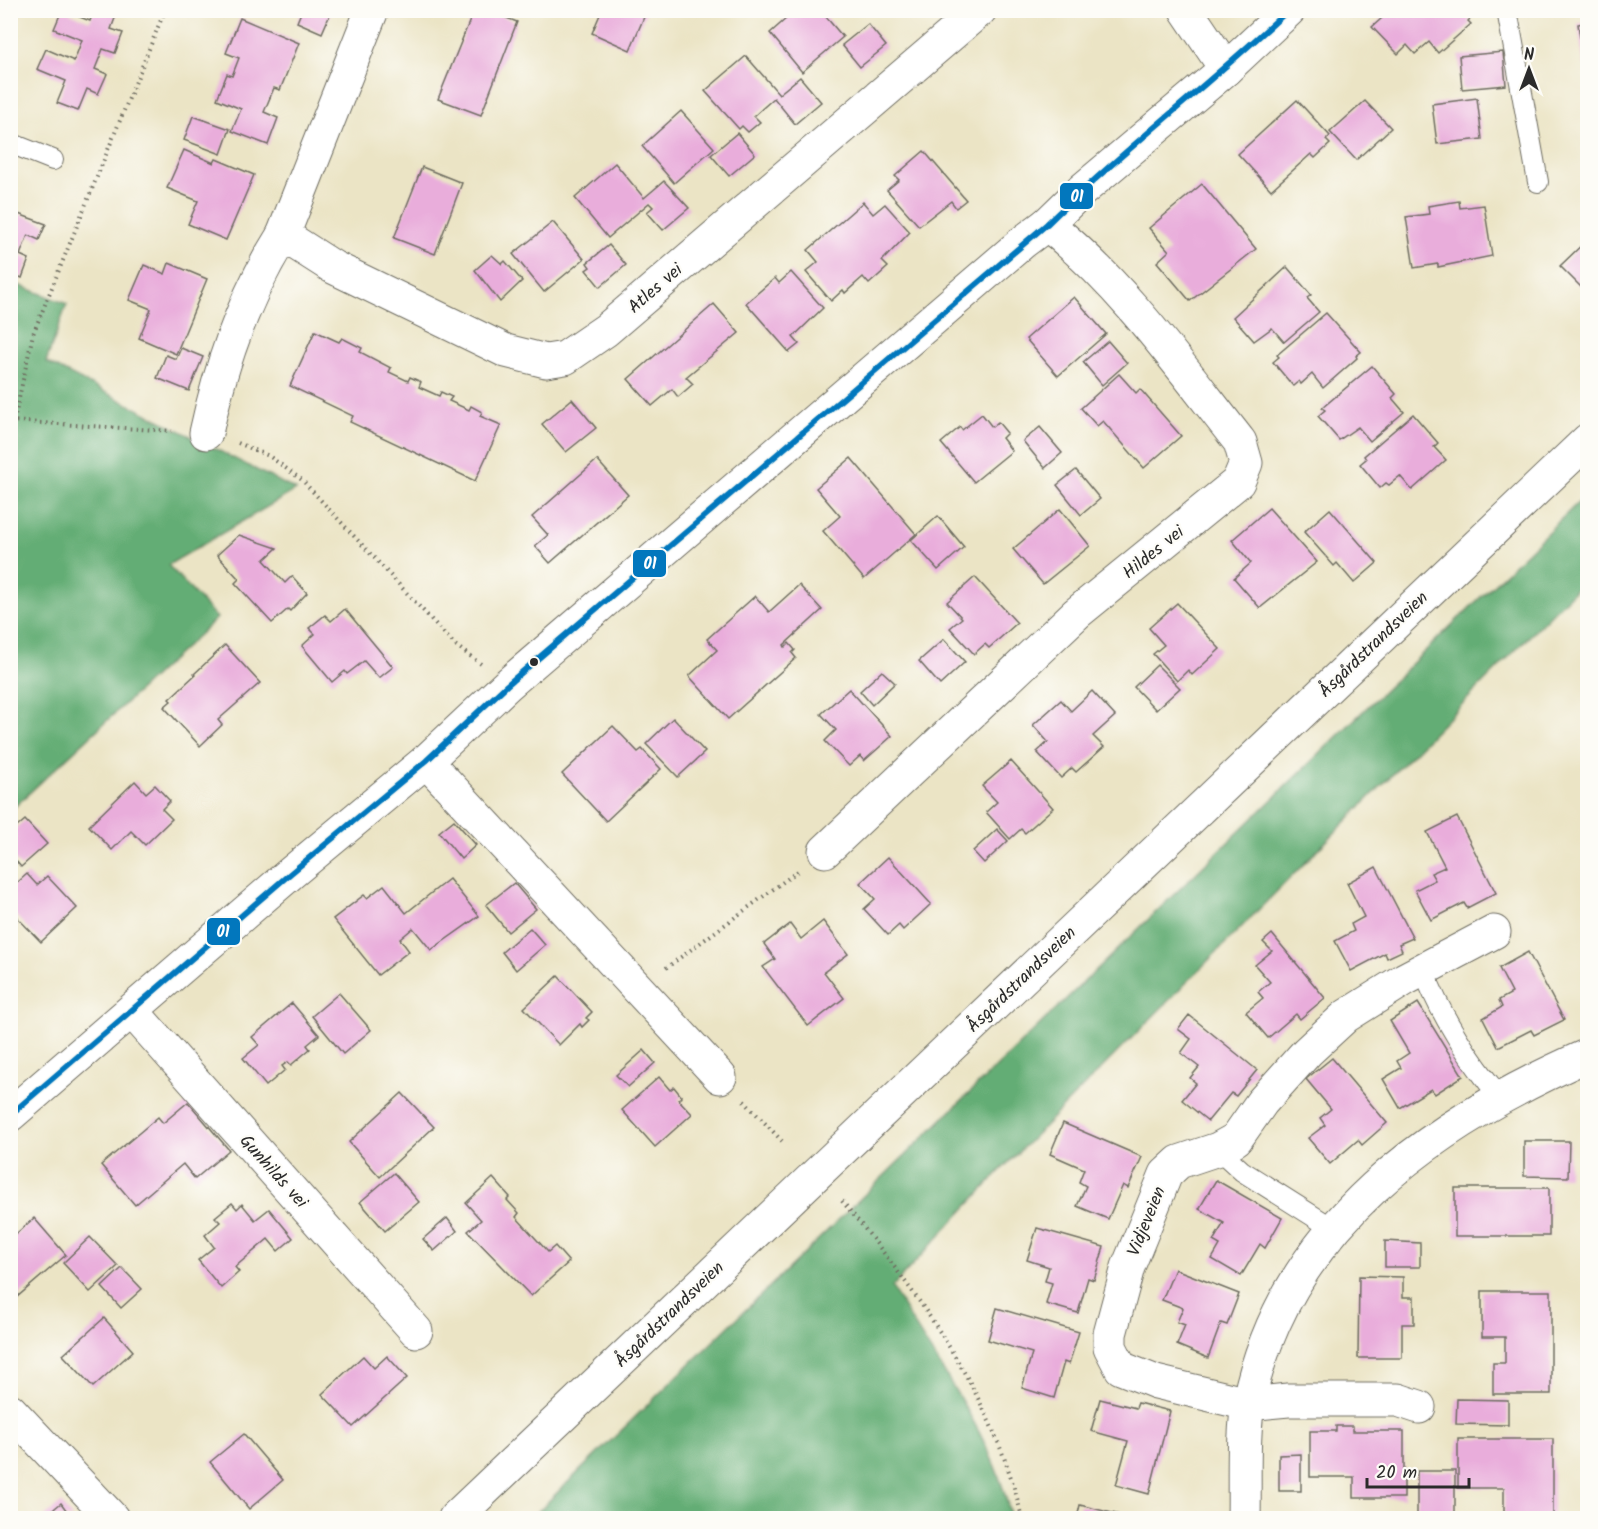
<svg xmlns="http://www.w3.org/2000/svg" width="1598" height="1529" font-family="Kalam,sans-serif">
<rect width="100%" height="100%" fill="#fdfcf7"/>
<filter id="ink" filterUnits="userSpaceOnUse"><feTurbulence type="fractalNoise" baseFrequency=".0167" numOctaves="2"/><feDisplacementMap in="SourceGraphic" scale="12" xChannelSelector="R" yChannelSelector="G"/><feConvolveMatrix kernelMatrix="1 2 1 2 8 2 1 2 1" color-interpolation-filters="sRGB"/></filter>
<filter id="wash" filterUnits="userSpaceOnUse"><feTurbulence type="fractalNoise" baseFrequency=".008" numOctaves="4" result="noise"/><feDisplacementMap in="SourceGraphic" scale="24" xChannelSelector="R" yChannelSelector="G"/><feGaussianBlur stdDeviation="1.35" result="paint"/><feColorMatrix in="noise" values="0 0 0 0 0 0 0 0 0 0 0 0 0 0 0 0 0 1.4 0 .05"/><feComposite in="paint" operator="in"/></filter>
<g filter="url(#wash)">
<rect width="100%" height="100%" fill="#ebe4c5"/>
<!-- forest -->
<g fill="#63ad75" stroke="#476c50" stroke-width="1.5">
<path d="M11 282 67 304 46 362 296 490 168 565 217 618 11 810Z"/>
<path d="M1587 494V578L999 1172 892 1287C934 1363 993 1432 1011 1518H531Z"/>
</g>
<g id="blocks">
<!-- building -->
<g fill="#e9addb">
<path d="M62 10 90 21 94 10H118L111 29 123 33 115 53 103 49 95 69 107 74 98 94 87 89 78 111 57 103 66 81 37 69 46 49 74 61 82 40 54 29Z"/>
<path d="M302 10H332L322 33 297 22Z"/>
<path d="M474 10H486L517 22 481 115 438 99Z"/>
<path d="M602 10H647L630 50 592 33Z"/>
<path d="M796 10H820L843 37 802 72 770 33Z"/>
<path d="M1391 10H1466L1472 17 1468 21 1471 24 1438 53 1429 42 1415 54 1407 45 1398 54 1372 27Z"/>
<path d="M240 18 299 43 280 90 274 88 264 112 278 118 268 145 232 131 241 109 217 99 227 74 232 76 239 58 226 53Z"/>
<path d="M1588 22V65H1584L1578 24Z"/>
<path d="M868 24 886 46 860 67 842 45Z"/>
<path d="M1503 52 1506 85 1462 89 1459 56Z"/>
<path d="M746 56 779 94 800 77 821 102 795 124 774 98 754 116 760 122 748 132 742 126 739 129 705 91Z"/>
<path d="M1477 98 1482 139 1437 144 1432 104Z"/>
<path d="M1297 100 1330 136 1326 140 1330 144 1315 158 1311 154 1271 190 1238 154Z"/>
<path d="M1365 101 1391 128 1356 160 1330 132Z"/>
<path d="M681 111 714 148 674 183 642 146Z"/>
<path d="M193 116 230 129 221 154 184 140Z"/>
<path d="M737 133 755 154 729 176 711 155Z"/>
<path d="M184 150 214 163 216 159 254 175 226 240 188 224 198 201 167 188Z"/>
<path d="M924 151 966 200 956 208 951 201 919 226 887 190 899 180 895 176Z"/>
<path d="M615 163 644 198 664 181 689 208 663 230 647 212 653 207 649 203 608 238 575 198Z"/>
<path d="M422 167 462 183 435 254 394 238Z"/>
<path d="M1202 184 1256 249 1190 301 1157 262 1169 251 1149 228Z"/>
<path d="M1459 201 1460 208 1484 205 1492 256 1438 267V264L1414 268 1406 217 1429 214 1428 206Z"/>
<path d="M863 202 873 214 885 204 910 232 882 261 888 267 869 284 863 277 845 293 843 290 831 301 806 272 818 262 808 250Z"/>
<path d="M10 211 46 224 39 240 28 235 20 255 29 259 22 278 10 273Z"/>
<path d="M553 222 584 259 544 292 513 254Z"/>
<path d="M1588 239V294L1560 266Z"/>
<path d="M609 245 626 265 600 287 586 270 590 267 587 263Z"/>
<path d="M492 255 502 264 505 261 522 281 500 302 475 270Z"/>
<path d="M169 263 207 279 176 354 139 338 151 309 129 300 144 265 165 274Z"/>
<path d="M1287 267 1311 295 1307 298 1319 312 1284 342 1272 328 1254 341 1233 317Z"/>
<path d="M791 272 823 308 793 337 799 344 789 352 746 303 775 278 779 283Z"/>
<path d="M1074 297 1106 334 1058 376 1026 339Z"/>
<path d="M714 304 739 333 686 377 693 384 678 397 672 389 652 406 628 379Z"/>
<path d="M1326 313 1361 352 1356 356 1357 358 1323 388 1312 374 1301 384 1299 381 1293 386 1273 362 1279 357 1277 355Z"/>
<path d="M315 331 339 342 342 338 362 348 360 352 391 368 389 372 408 381 410 377 421 382 419 387 439 396 441 392 452 397 449 401 469 410 471 406 482 412 480 416 501 425 475 481 350 422 353 416 290 386Z"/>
<path d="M1108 341 1127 363 1102 385 1083 362Z"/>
<path d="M181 348 203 357 189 391 157 378 166 355 176 359Z"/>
<path d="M1372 366 1396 394 1392 398 1404 412 1370 441 1358 427 1339 440 1318 416 1325 410 1322 408Z"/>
<path d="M1119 374 1136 393 1140 389 1181 436 1144 468 1103 421 1097 426 1081 408Z"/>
<path d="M572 399 596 428 566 452 542 424Z"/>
<path d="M982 414 992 427 998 422 1007 433 1002 438 1012 451 974 482 941 443 960 427 962 430Z"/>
<path d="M1413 414 1438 443 1434 447 1446 460 1412 490 1400 476 1389 485 1386 483 1380 488 1360 464 1366 459 1364 456Z"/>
<path d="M1040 427 1062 453 1045 468 1023 441Z"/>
<path d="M851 458 916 534 864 579 823 531 840 516 816 488Z"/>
<path d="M597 460 628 495 550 563 535 546 548 535 532 517Z"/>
<path d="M1076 470 1100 499 1081 515 1057 485Z"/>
<path d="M1269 508 1317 562 1260 608 1234 578 1251 563 1232 540Z"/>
<path d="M1060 509 1090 546 1043 584 1013 549Z"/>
<path d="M1330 509 1377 563 1354 583 1337 563 1334 566 1304 532Z"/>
<path d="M938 516 964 547 938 570 911 540Z"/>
<path d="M239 535 277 548 264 560 285 583 292 576 307 593 290 611 288 609 272 623 235 583 239 579 217 555Z"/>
<path d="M975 577 1017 623 989 648 985 644 974 654 950 628 962 618 947 602Z"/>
<path d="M799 585 822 610 784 645 785 647 789 643 795 650 792 653 796 658 728 719 689 676 717 650 707 639 755 596 769 612Z"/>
<path d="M1177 603 1220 649 1192 675 1188 670 1177 681 1153 654 1164 645 1149 628Z"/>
<path d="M345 609 393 667 379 678 364 661 347 674 345 671 332 682 302 646 315 634 309 628 325 615 331 621Z"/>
<path d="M944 639 965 662 940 685 919 661Z"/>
<path d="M225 645 260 683 218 720 222 725 200 746 164 707 171 701 169 699 195 675 194 674Z"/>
<path d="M1157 665 1180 688 1156 710 1134 687Z"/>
<path d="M882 671 895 683 872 705 860 691Z"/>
<path d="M849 689 892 736 864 761 860 756 849 766 825 741 836 730 821 714Z"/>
<path d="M1092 691 1115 716 1093 736 1104 747 1076 772 1072 768 1061 778 1037 752 1048 742 1033 725 1061 700 1071 711Z"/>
<path d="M673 718 705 752 678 777 646 744Z"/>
<path d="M613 726 638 752 642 749 661 769 606 821 562 774Z"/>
<path d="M1011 761 1053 808 1025 833 1021 829 1010 839 986 812 997 802 982 786Z"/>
<path d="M135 781 146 793 155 785 170 801 162 809 172 819 145 845 131 831 112 850 89 826Z"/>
<path d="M1457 817 1496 893 1467 908 1464 903 1431 920 1415 890 1435 880 1431 873 1445 867 1427 832Z"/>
<path d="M25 820 47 844 21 867 10 854V833Z"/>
<path d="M454 820 476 845 461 859 439 832Z"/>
<path d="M997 829 1008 841 984 863 973 851Z"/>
<path d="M888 857 931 904 903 930 899 925 888 935 864 909 875 899 860 883Z"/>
<path d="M1376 867 1413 938 1399 944 1402 951 1387 958 1385 953 1351 971 1335 941 1354 931 1351 924 1364 917 1347 883Z"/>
<path d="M27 874 37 885 47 876 77 908 41 942 10 910V889Z"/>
<path d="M449 879 479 916 431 950 413 928 400 939 409 951 378 975 333 919 364 895 367 898 384 885 406 913Z"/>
<path d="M514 883 536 909 508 932 486 905Z"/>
<path d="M823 921 848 954 824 972 844 998 808 1026 763 967 775 959 764 944 790 924 801 939Z"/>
<path d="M530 928 545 945 516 970 502 952Z"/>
<path d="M1272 934 1325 998 1300 1019 1296 1014 1268 1038 1246 1012 1263 998 1258 992 1270 982 1255 965 1272 951 1263 942Z"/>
<path d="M1528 952 1564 1020 1534 1035 1531 1030 1498 1047 1483 1018 1502 1007 1499 1000 1512 993 1499 968Z"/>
<path d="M558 976 592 1012 586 1018 589 1020 582 1027 580 1024 559 1045 524 1008Z"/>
<path d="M339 993 371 1030 343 1054 312 1016Z"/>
<path d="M292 1003 319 1035 307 1045 310 1049 291 1065 288 1062 282 1066 285 1070 266 1086 243 1058 259 1045 252 1037Z"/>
<path d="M1418 1003 1463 1076 1435 1094 1431 1089 1400 1108 1383 1079 1401 1068 1397 1061 1409 1053 1390 1021Z"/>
<path d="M1189 1015 1257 1070 1236 1096 1231 1093 1208 1121 1182 1100 1196 1083 1190 1078 1199 1067 1181 1053 1191 1039 1178 1029Z"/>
<path d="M644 1050 655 1063 628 1087 616 1075Z"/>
<path d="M1332 1058 1387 1123 1362 1145 1358 1140 1330 1164 1308 1138 1325 1125 1320 1118 1331 1109 1306 1079Z"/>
<path d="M659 1077 670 1090 674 1087 682 1097 678 1099 692 1114 655 1147 622 1110Z"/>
<path d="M402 1093 434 1127 380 1177 349 1142Z"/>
<path d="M188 1102 229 1150 195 1179 183 1164 135 1205 101 1165 158 1117 163 1123Z"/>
<path d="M1063 1123 1142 1157 1128 1188 1123 1185 1108 1219 1077 1206 1086 1186 1079 1182 1084 1169 1050 1154Z"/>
<path d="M1524 1141H1569L1568 1177 1524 1176Z"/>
<path d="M394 1173 419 1202 385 1231 360 1202Z"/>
<path d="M493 1178 510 1197 507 1200 519 1213 516 1217 548 1252 555 1246 569 1262 531 1296 468 1231 481 1220 466 1203Z"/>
<path d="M1216 1180 1282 1218 1265 1248 1260 1244 1241 1276 1212 1259 1220 1245 1213 1241 1224 1223 1199 1209Z"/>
<rect x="1455" y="1188" width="94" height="48"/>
<path d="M232 1203 237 1209 242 1204 255 1220 269 1209 293 1238 278 1251 268 1239 235 1267 239 1272 221 1288 198 1260 214 1247 205 1235 220 1222 215 1217Z"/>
<path d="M34 1218 66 1255 10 1303V1239Z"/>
<path d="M447 1218 457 1231 434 1251 423 1239Z"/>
<path d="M1037 1228 1104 1247 1094 1280 1088 1278 1078 1313 1046 1304 1052 1283 1045 1281 1049 1267 1027 1260Z"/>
<path d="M90 1237 118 1266 90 1292 63 1263Z"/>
<path d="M1385 1241 1420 1243V1267H1385Z"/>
<path d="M122 1268 142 1289 121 1308 102 1287Z"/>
<path d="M1175 1269 1239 1294 1227 1325 1221 1323 1208 1358 1177 1345 1185 1325 1177 1322 1183 1308 1162 1300Z"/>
<path d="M1359 1276 1403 1277V1297H1414V1324H1402V1358H1358Z"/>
<path d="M1482 1291H1551V1394H1493V1363H1505V1337H1482Z"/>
<path d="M997 1308 1079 1332 1069 1364 1064 1362 1054 1398 1022 1388 1032 1353 988 1340Z"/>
<path d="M104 1318 133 1351 93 1387 63 1355Z"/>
<path d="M363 1356 374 1368 387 1356 407 1378 353 1427 322 1394Z"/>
<path d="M1100 1399 1136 1408 1138 1403 1170 1411 1149 1494 1116 1485 1128 1441 1091 1431Z"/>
<path d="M1457 1399 1508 1400V1425L1456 1424Z"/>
<path d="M1336 1426H1353V1431H1404V1498H1354V1477H1310V1431H1336Z"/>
<path d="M244 1434 283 1480 249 1509 210 1462Z"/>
<path d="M1458 1439H1553V1518H1504V1488H1458Z"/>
<path d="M1301 1454V1491H1279V1455Z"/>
<rect x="1417" y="1471" width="38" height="47"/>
<path d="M61 1503 72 1518H43Z"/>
<path d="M1080 1505 1132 1518H1077Z"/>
</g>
</g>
</g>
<g filter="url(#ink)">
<use href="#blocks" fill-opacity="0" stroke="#6e6c61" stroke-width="1.5"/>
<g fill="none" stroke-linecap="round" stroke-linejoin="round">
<!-- lane casing -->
<g stroke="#6e6c61" stroke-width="22">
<g id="lane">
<path d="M1507 10 1538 182"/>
<path d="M10 143 53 160"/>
<path d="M1424 971C1440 1015 1470 1061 1500 1097"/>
<path d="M1218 1149 1242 1171 1332 1228"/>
</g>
</g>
<!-- street casing -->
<g stroke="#6e6c61" stroke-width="35">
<g id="street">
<path d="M1186 10 1226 69"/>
<path d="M283 235 333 267 506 351 546 361 565 358 606 330 980 10"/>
<path d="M206 433C221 364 245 295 283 235L372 10"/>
<path d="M426 761 720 1077"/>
<path d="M825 851 1077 613 1238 482 1246 463 1240 442C1180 366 1123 285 1047 224"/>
<path d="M132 1011 416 1331"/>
<path d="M10 1115 291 873 426 761 507 685 1023 242 1047 224 1081 191 1226 69 1289 10"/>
<path d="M1419 1407 1398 1400H1288L1248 1404 1156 1382 1121 1368 1110 1347V1334L1128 1267 1166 1174 1179 1162 1218 1149 1236 1139 1262 1102 1307 1052 1346 1016 1405 979 1494 932"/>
<path d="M10 1410 112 1518"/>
<path d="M1244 1518C1245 1484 1242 1432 1249 1400 1286 1225 1433 1123 1588 1055"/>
</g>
</g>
<!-- primary casing -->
<g stroke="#6e6c61" stroke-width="35">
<path id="primary" d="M455 1518 1588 440"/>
</g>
<!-- path -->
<g stroke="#6e6c61" stroke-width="4" stroke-dasharray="1.5 4.5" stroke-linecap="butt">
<path d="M10 421 172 431"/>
<path d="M14 421 33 334 165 10"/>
<path d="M238 443 269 456 302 480 455 645 481 664"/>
<path d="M666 968 798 871"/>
<path d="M744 1101 782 1141"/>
<path d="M842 1201C919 1294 995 1398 1022 1518"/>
</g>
<!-- lane -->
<use href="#lane" stroke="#fff" stroke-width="20"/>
<!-- street -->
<use href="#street" stroke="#fff" stroke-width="33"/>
<!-- primary -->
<use href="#primary" stroke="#fff" stroke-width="33"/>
<!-- bus-1 casing -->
<g stroke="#fdfcf7" stroke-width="10">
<path id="bus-1" d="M10 1115 291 873 426 761 507 685 1047 224C1124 149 1210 84 1288 10"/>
</g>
<!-- bus-1 -->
<use href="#bus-1" stroke="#0277bd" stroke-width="6"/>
</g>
</g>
<!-- markers -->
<circle fill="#2b2b2b" stroke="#fdfcf7" stroke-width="2" cx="534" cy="662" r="5"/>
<g text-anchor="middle" stroke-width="4.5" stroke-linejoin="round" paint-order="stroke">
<!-- street labels -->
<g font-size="18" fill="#2b2b2b" stroke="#fdfcf7">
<text transform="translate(655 288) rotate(-41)" y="6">Atles vei</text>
<text transform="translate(1153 552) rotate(-39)" y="6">Hildes vei</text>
<text transform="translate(1373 644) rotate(-44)" y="6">Åsgårdstrandsveien</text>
<text transform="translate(1021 979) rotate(-44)" y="6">Åsgårdstrandsveien</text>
<text transform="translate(274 1171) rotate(48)" y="6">Gunhilds vei</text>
<text transform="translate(1146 1221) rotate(-68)" y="6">Vidjeveien</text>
<text transform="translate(669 1314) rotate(-44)" y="6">Åsgårdstrandsveien</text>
</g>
</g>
<g stroke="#fdfcf7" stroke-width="2">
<rect x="1059" y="182" width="35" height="28" rx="6" fill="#0277bd"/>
<rect x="632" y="549" width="35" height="29" rx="6" fill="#0277bd"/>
<rect x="206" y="917" width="35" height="29" rx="6" fill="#0277bd"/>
</g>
<g font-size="16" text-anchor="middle" font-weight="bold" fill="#fff">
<text x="1077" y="202">01</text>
<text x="650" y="569">01</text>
<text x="223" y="937">01</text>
</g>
<!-- margin -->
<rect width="1598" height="1529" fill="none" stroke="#fdfcf7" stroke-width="36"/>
<!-- north arrow -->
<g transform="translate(1529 69)" stroke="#fdfcf7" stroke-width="4.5" paint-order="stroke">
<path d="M0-4.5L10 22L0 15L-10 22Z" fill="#2b2b2b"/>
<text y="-9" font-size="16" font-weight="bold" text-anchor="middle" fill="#2b2b2b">N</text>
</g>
<!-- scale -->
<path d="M1367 1478v9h102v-9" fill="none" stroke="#2b2b2b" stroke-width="3"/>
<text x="1376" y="1478" font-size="18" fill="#2b2b2b" stroke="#fdfcf7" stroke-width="4.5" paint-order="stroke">20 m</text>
</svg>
